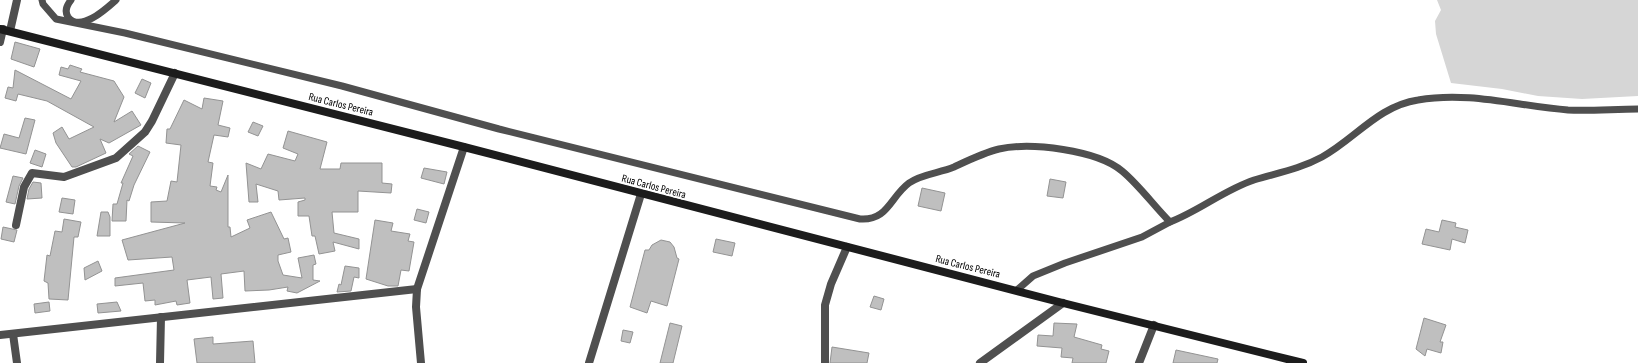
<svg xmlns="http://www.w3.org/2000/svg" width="1638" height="363" font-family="'Sofia Sans Condensed',sans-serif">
<rect width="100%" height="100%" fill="#fff"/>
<!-- green -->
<path fill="#d6d6d6" d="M1437 0H1638V96L1582 99 1538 96 1502 89 1451 83 1436 34 1435 21 1441 10Z"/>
<!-- building -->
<g fill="#bfbfbf" stroke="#939393">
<path d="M15 42 40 49 34 67 11 59Z"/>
<path d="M70 65 82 69 80 72 114 81 124 97 114 122 132 111 141 125 109 143 100 139 106 153 76 167H72L56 143 53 133 62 127 69 139 94 127 47 101 18 94 16 101 5 98 8 87 13 88 15 70 71 99 81 81 59 75 61 67 68 69Z"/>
<path d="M142 79 151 83 145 98 135 93Z"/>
<path d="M204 98 223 101 218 125 230 128 228 137 214 135 208 162 213 163 210 186 217 187 216 190 221 192 228 175V227H230L231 237 250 228 247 220 271 212 284 239 288 238 291 252 278 255V261L283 275 302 278 298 258 314 255 316 264 313 265V280L320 281 297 293 287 291 288 287 269 290 245 291 244 271 221 274 223 298 213 299 211 277 187 280 190 303 177 305 176 301 155 305V300L145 301 143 283 115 286V278L174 270 172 257 128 260 122 240 185 223 151 222V202L167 201 171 181 177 182 181 145 166 143 167 129H170L184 100 202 109Z"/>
<path d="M25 118 35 120 26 154 0 148 4 134 19 138Z"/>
<path d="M253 122 263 126 258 136 248 132Z"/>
<path d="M288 131 327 142 320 169H340L341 163H382V183L392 184 391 193 358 191V212H332L334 233 359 239V249L333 242 335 251 319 254 315 236H312L309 216H298V202L305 200V198L279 200 278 191 256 184 258 202H249L246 163 261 169 268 154 295 161 298 154 283 148Z"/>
<path d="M138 146 150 152 134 185 129 201 127 200 126 221H112L113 204H117L123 183H121L133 156 129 154Z"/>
<path d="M35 150 46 154 42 167 30 163Z"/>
<path d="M424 168 447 172 444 184 421 178Z"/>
<path d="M13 176 23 178 19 186 15 204 6 202Z"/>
<path d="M1050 179 1066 182 1063 198 1047 196Z"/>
<path d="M33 182 41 183 42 198 27 199 29 189Z"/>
<path d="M922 188 945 193 941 211 918 206Z"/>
<path d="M62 198 75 200 73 214 59 212Z"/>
<path d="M417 209 429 212 426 223 414 220Z"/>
<path d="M101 212H108L110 217V236H97Z"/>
<path d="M64 219 81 222 78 237H74L68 300 49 299 48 283 44 281 47 255 50 256 55 231 62 232Z"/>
<path d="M375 220 393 223 391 231 410 234 408 241 414 242 409 271 401 270 398 286H388L366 279Z"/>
<path d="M1442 220 1456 223 1455 227 1468 230 1465 243 1452 239 1450 250 1422 244 1426 229 1439 232Z"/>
<path d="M3 227 17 230 14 242 1 239Z"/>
<path d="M716 239 735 243 732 256 713 252Z"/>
<path d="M661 240 670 242 674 247 677 258 679 259 667 306 651 301 647 313 630 307 645 250H649L652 245Z"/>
<path d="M98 261 102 271 85 280 84 268Z"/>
<path d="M345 266 359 268V278L354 277 351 291 337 292 339 284 341 285Z"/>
<path d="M874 296 884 299 881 310 870 307Z"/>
<path d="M49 302 50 311 35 313 34 304Z"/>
<path d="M117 302 121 311 98 313 97 304Z"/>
<path d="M1424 318 1446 325 1440 342H1443L1441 353 1427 349 1425 356 1416 349Z"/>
<path d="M670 323 682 326 673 363H660Z"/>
<path d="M1054 323 1077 324 1074 337 1102 345 1101 349 1109 351 1106 363H1072L1073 358 1061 357 1062 348 1037 346 1038 335 1053 336Z"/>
<path d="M623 330 633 332 630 343 621 341Z"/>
<path d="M213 337V344L253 341 255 363H197L194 339Z"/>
<path d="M832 347 869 353 867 363H830Z"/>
<path d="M1176 350 1218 359 1217 363H1173Z"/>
</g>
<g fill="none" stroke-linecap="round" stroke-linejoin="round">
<!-- service -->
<g stroke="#4f4f4f" stroke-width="7">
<path d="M42 0 43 4 56 19 125 33 342 86 499 129 860 219C888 221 890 197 909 183 921 174 940 173 954 167 969 160 983 153 999 149 1031 142 1097 150 1122 171 1139 185 1154 206 1170 222L1142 237 1065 263 1033 276 1017 290"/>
<path d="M71 0C67 5 64 11 68 17 80 33 106 9 116 0"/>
<path d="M1170 222C1199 211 1224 190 1254 180 1277 173 1300 169 1322 157 1355 139 1378 106 1418 100 1469 91 1517 106 1568 110 1591 111 1615 109 1638 109"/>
</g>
<!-- minor -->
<g stroke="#4f4f4f" stroke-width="8">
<path d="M10 31 17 0"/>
<path d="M0 42 3 29"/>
<path d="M16 225 24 187 32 173 64 177 116 158 145 132 152 121 175 73"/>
<path d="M13 334 17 363"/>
<path d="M0 335 417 289"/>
<path d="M160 363 161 317"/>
<path d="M421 363 416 307 417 289 464 147"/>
<path d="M589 363 641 194"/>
<path d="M825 363V305L831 284 847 247"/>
<path d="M980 363 1063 303"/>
<path d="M1139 363 1154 325"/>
</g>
<!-- secondary -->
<path stroke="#1c1c1c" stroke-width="8" d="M0 29 464 147 1063 303 1303 363"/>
</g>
<g text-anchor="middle" stroke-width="3.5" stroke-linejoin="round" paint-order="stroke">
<!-- street labels -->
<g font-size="11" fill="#000" stroke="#fff">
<text transform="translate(341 104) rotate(14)" y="4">Rua Carlos Pereira</text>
<text transform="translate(654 186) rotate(15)" y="4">Rua Carlos Pereira</text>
<text transform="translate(968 266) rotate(14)" y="4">Rua Carlos Pereira</text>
</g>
</g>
</svg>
